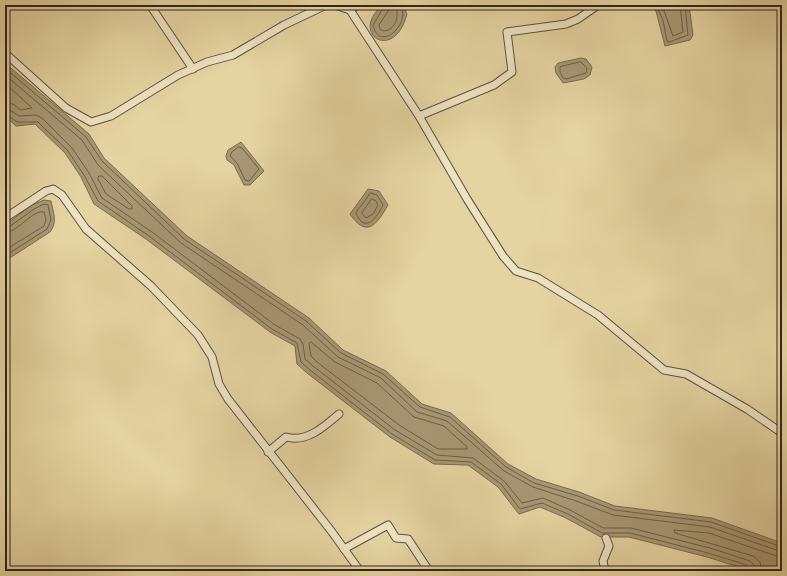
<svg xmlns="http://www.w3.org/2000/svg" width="787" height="576" font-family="Cardo,serif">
<rect width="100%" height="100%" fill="#e4d4a1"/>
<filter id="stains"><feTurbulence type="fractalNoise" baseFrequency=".005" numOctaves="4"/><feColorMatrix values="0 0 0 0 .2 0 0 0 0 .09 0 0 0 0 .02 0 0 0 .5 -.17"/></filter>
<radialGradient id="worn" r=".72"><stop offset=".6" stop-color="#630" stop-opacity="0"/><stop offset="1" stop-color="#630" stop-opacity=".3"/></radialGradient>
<!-- water -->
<g fill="#a79873" stroke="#786a50">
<path d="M383 5H403L407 14C394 64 348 33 383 5Z"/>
<path d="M641 5H689L693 35 690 40 665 46 656 11 653 8Z"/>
<path d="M581 58 586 59 592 67 590 75 584 79 563 83 556 73 555 67 558 63Z"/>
<path d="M5 63 89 134 104 158 187 236 309 318 343 350 386 371 422 404 451 413 508 464 536 479 579 492 615 506 712 518 782 543V571H752L707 557 629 537H601L566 518 540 507 519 514 498 487 468 465 434 464 390 437 307 373 297 364 295 346 270 332 146 239 94 204 81 177 65 153 35 124 16 126 5 116Z"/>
<path d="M241 142 264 171 250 185H244L234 165 227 160 226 156 228 150Z"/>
<path d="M368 189 379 191 388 205C377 224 367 239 350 214Z"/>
<path d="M44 200 51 201C53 212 58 222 50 232L5 261V225L32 205Z"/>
</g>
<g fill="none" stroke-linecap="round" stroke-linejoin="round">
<!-- shore -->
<g stroke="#6c5e47" stroke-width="1">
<path d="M385 5 373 25C378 49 402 32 403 14 403 11 401 8 400 5"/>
<path d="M390 5 388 11 379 25 380 29 383 31C391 31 397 24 397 15 398 12 395 8 395 5"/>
<path d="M656 5 663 20 667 41 669 42 688 35 685 5"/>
<path d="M662 5 673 36 683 32 680 5"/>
<path d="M581 62 587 68 586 73 566 79 563 78 560 72V67Z"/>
<path d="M5 68 86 137 102 161 184 239 306 321 341 353 383 374 420 407 450 417 506 467 534 483 578 496 614 510 711 522 782 547"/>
<path d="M5 75 82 140 98 165 181 243 303 325 338 357 381 378 417 412 447 421 504 471 533 487 576 501 613 515 710 527 782 552"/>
<path d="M5 83 32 108 21 110 13 104 5 103"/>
<path d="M5 109 10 110 19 116 36 115 42 118 72 148 89 173 102 198 152 232 275 325 300 339 303 344 305 359 313 366 395 430 437 455 473 458 504 481 522 503 543 498 570 510 603 528H631L710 548 750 561 754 565 756 571"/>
<path d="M5 114 17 122H38L68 151 84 175 98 201 149 236 272 329 297 343 301 362 310 370 392 434 435 460 471 462 501 484 520 509 542 503 568 514 602 533H630L708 553 747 565 751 571"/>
<path d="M239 147 242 148 259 169 249 181 245 180 237 163 230 156 232 152Z"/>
<path d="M99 176H102L132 206V209H129L106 194 98 179Z"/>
<path d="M371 193 377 195 383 205C377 217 365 235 356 213Z"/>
<path d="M372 199 376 201 378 205 373 214 366 218 362 213Z"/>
<path d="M5 228 9 227 34 209 44 204 48 205 51 220 47 229 5 256"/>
<path d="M5 233C18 232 33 209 44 212L46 220 44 226 5 250"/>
<path d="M311 342 335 362 377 383 414 417 444 426 467 447V449H438L399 425 317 362 311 356 309 344Z"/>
<path d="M762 571 760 562 753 556 675 533 674 530 709 533 782 558"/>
</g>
<!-- minor casing -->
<g stroke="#5e503c" stroke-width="9">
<g id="minor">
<path d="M150 5 193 69"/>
<path d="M335 5 350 10"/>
<path d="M357 5 350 10 419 116 467 199 503 256 516 271 538 278 598 315 664 370 686 374 747 409 782 433"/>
<path d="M5 53 66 108 91 122 111 116 178 75 207 62 233 55 284 25 326 5"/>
<path d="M419 116 494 85 512 72 507 32 566 24 578 19 598 5"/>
<path d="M5 218 46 191 53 189 62 195 86 229 151 286 198 335 212 357 219 384 228 399 332 532 360 571"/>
<path d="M268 452 286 437C306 443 324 427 339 414"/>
<path d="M344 549 388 525 396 538 408 539 429 571"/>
<path d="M605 571 603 561 609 546 606 538"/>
</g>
</g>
<!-- minor -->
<use href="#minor" stroke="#ede3c2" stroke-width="7"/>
</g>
<!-- margin -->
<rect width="787" height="576" fill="none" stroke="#e4d4a1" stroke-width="20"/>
<rect x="6" y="6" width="775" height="564" fill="none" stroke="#31241b" stroke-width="2"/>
<rect x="10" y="10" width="767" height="556" fill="none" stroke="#31241b"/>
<rect width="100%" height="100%" filter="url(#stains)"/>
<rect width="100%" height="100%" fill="url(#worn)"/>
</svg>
